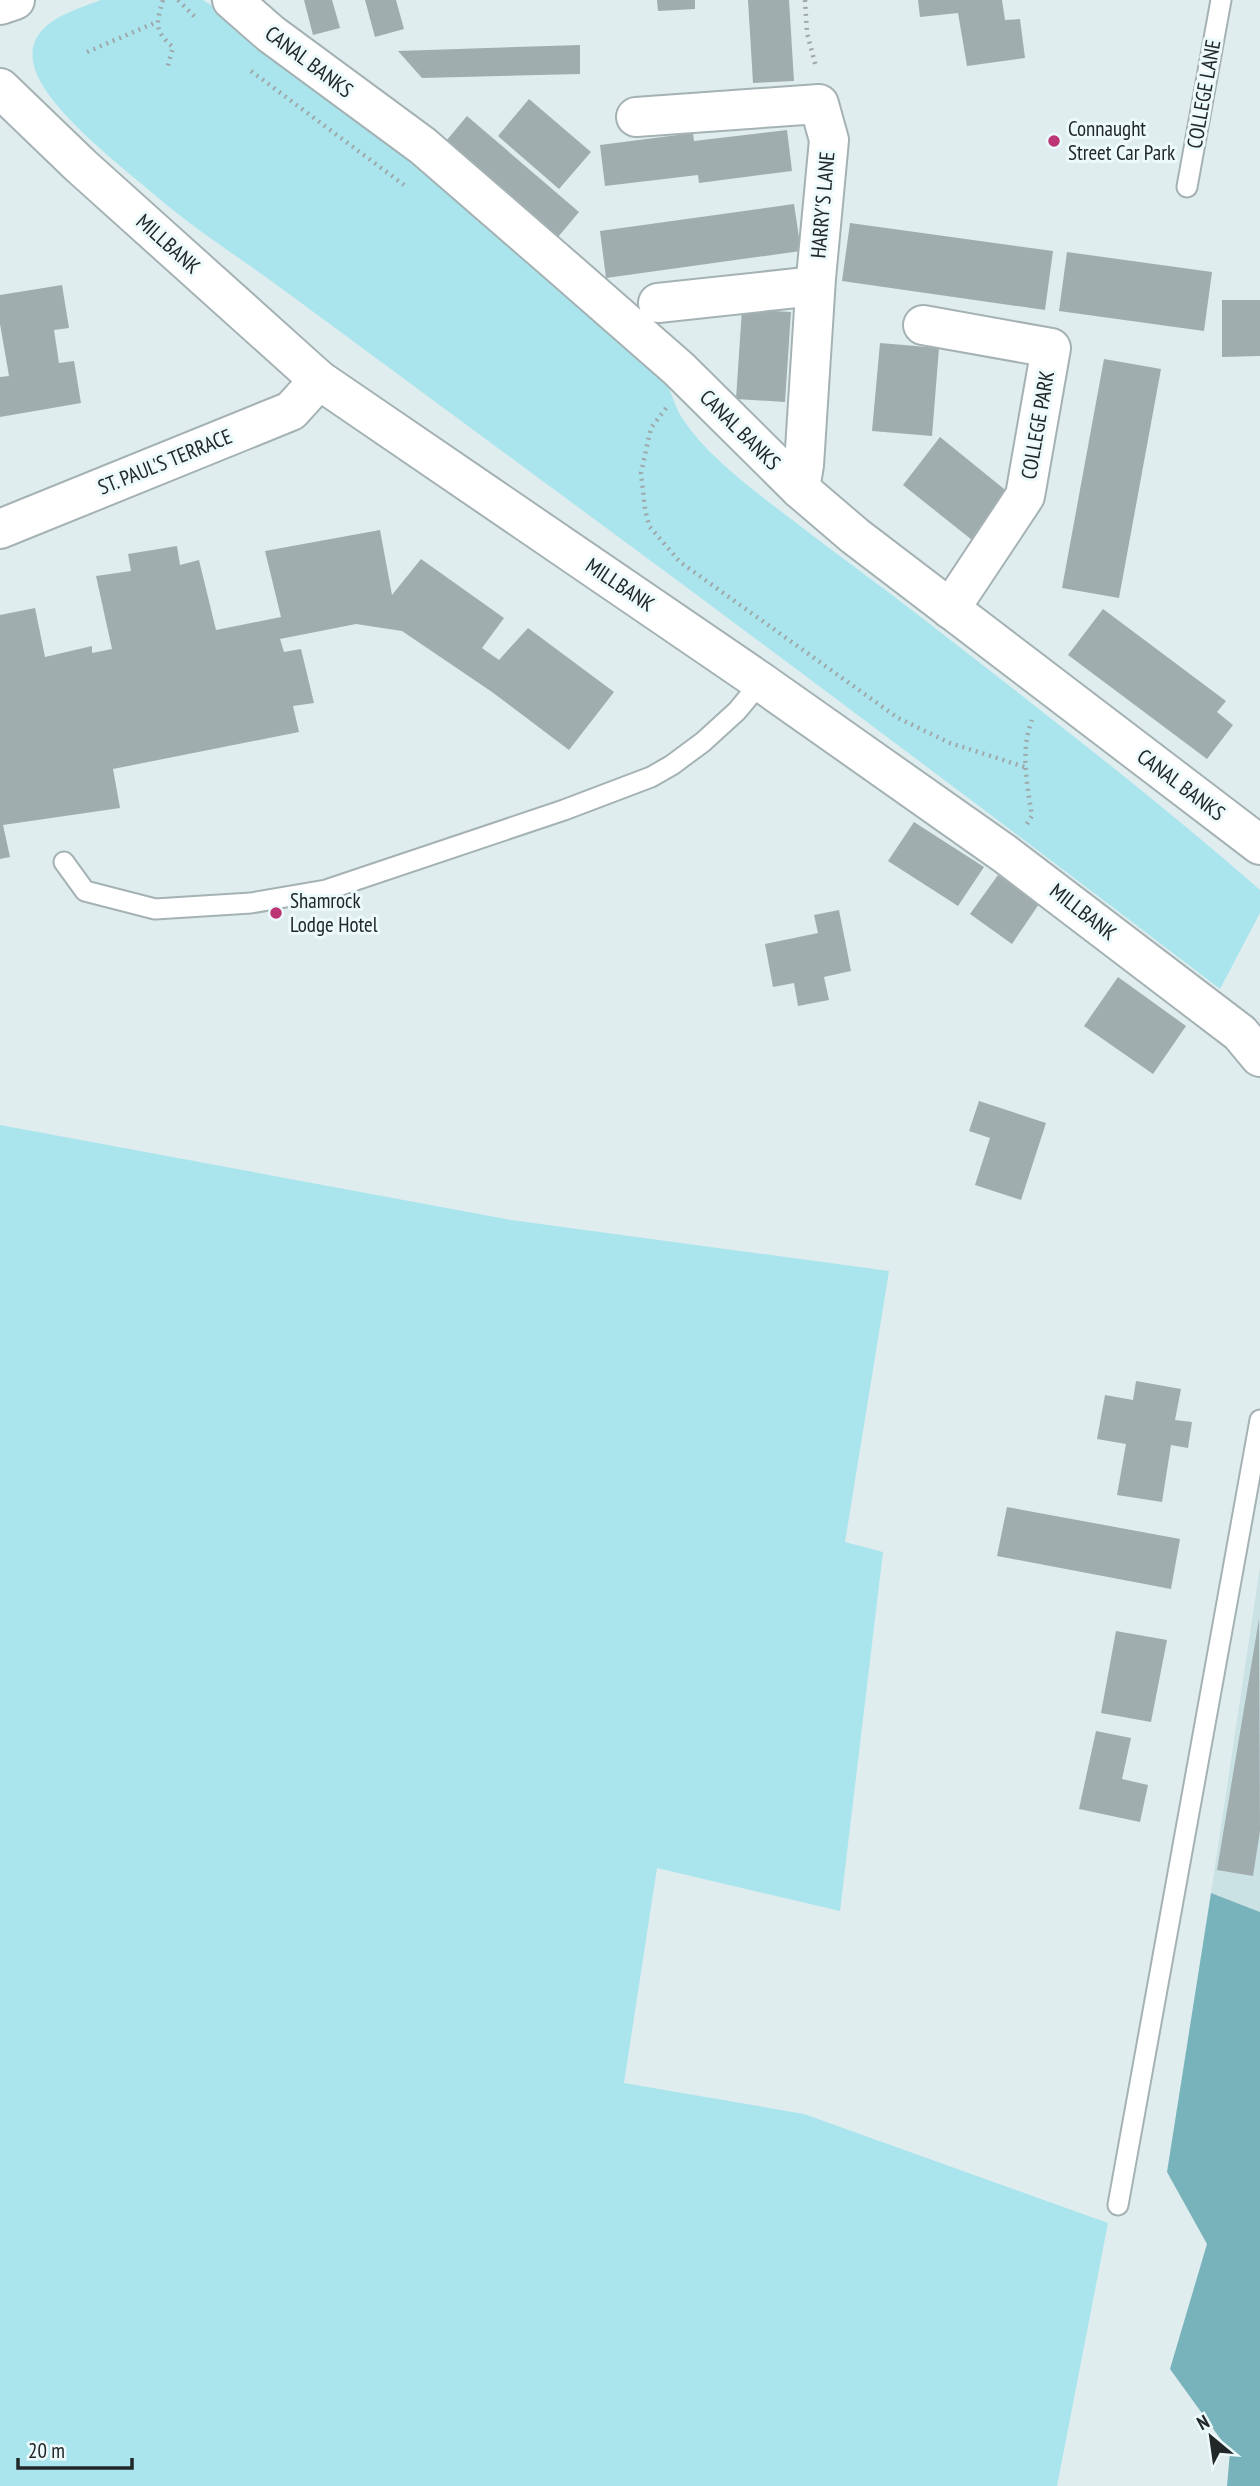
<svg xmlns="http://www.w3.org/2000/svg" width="1260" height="2486" font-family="'PT Sans Narrow',sans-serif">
<rect width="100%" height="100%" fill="#dfedef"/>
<!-- built -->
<path fill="#cbe2e5" d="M1260 1567V1912L1211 1893Z"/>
<!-- green -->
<g fill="#aae5ed">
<path d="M101 0H203L235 21 362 119 475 212 667 384C672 395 676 408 682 418 706 454 744 483 778 509 827 547 877 583 926 621 1039 709 1153 796 1260 890V913L1220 989C992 815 763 643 533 474 450 413 368 352 285 291 242 259 195 230 155 195 121 166 45 108 34 66 23 24 72 11 101 0Z"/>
<path d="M0 1125 511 1220 889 1271 845 1542 883 1552 840 1911 657 1868 624 2083 804 2114 1108 2223 1057 2486H0Z"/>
</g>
<!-- forest -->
<path fill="#78b3bb" d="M1211 1893 1260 1912V2486H1227L1230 2452 1170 2369 1207 2244 1167 2172Z"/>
<!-- building -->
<g fill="#a0adaf">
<path d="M304 0H332L340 28 313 35Z"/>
<path d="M365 0H396L404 29 375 37Z"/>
<path d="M657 0H695V9L658 11Z"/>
<path d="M748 0H789L794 81 753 83Z"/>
<path d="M918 0H1002L1005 20 1020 19 1025 58 967 66 958 13 920 17Z"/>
<path d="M580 45V74L422 78 398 51Z"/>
<path d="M529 99 591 152 559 189 498 136Z"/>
<path d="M467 116 579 212 558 237 446 141Z"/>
<path d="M787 130 792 171 699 183 698 175 605 186 600 145 693 133 694 141Z"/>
<path d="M794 204 801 251 606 278 600 231Z"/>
<path d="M850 223 1053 251 1045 310 842 281Z"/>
<path d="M1067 252 1212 272 1204 331 1059 311Z"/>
<path d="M62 285 69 328 54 330 59 363 74 361 81 403 0 417V377L9 376 0 324V295Z"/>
<path d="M1222 300H1260V356L1222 357Z"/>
<path d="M742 309 791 312 785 402 736 399Z"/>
<path d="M880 343 939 348 932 436 872 431Z"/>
<path d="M1104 359 1161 369 1119 598 1062 588Z"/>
<path d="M940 437 1009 493 972 540 903 485Z"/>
<path d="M380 530 392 595 421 559 504 618 482 648 499 660 528 628 614 692 569 750 492 692 402 631 356 624 280 639 284 652 301 649 314 703 293 706 299 732 113 769 120 808 3 825 10 857 0 859V615L35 608 45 657 92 646V653L112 649 96 576 131 571 128 554 177 546 180 565 199 560 216 630 281 617 265 551Z"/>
<path d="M1103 609 1226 701 1217 712 1233 725 1207 759 1068 655Z"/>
<path d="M914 822 984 867 958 906 888 861Z"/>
<path d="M998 875 1039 904 1012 944 970 914Z"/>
<path d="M839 910 851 971 824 977 829 1000 798 1006 794 983 773 987 765 944 818 933 814 915Z"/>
<path d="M1118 977 1186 1026 1153 1074 1084 1026Z"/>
<path d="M979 1101 1046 1123 1021 1200 975 1185 990 1138 969 1131Z"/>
<path d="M1136 1381 1181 1389 1175 1420 1192 1422 1188 1448 1171 1445 1162 1502 1117 1495 1126 1444 1097 1439 1105 1395 1133 1400Z"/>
<path d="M1007 1507 1180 1539 1171 1589 997 1556Z"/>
<path d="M1259 1619 1260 1831 1253 1876 1217 1870Z"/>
<path d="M1116 1631 1167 1640 1151 1722 1101 1713Z"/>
<path d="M1096 1731 1131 1738 1122 1779 1148 1785 1140 1822 1079 1809Z"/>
</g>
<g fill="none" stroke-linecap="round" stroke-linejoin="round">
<!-- service casing -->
<g stroke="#a5b2b4" stroke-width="23">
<g id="service">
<path d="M1187 187 1221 0"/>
<path d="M64 862 85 891 155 909 251 903 326 890 564 810 651 777 672 765 703 742 737 711 761 682"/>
<path d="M1118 2205 1260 1420"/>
</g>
</g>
<!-- minor casing -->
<g stroke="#a5b2b4" stroke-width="42">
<g id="minor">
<path d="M232 0 271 34 423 146 551 257 679 369 800 489 855 536 1260 845"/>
<path d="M0 5 15 0"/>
<path d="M0 88 81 166 319 380 761 682 1005 854 1240 1033 1260 1057"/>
<path d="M636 117 819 104 829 140 816 278 804 465 800 489"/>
<path d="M658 303 815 286"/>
<path d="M923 325 1051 348 1025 496 950 609"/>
<path d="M0 529 291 411 319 380"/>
</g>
</g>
<!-- path -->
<g stroke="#9ea9ab" stroke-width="4.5" stroke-dasharray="2 5" stroke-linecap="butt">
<path d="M163 0C156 23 154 31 173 47L167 69"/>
<path d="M178 0 197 19"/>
<path d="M805 0 807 33 816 67"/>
<path d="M87 52 157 22"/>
<path d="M251 71 404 185"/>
<path d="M666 408 651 428 641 473 645 509 649 526 680 562 898 718 950 743 1025 767"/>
<path d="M1027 824 1032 816C1027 784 1020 751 1032 720"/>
</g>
<!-- service -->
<use href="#service" stroke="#fff" stroke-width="19"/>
<!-- minor -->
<use href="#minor" stroke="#fff" stroke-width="38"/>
</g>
<!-- markers -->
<g fill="#bc3574" stroke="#ecfafc" stroke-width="2.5">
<circle cx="1054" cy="141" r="7"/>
<circle cx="276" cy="913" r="7"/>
</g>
<g text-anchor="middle" stroke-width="6" stroke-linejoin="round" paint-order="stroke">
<!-- street labels -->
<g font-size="21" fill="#222728" stroke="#ecfafc">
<text transform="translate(309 62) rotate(37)" y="7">CANAL BANKS</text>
<text transform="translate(1204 94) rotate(-80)" y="7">COLLEGE LANE</text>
<text transform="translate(823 205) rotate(-85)" y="7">HARRY'S LANE</text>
<text transform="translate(168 244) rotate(42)" y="7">MILLBANK</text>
<text transform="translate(1038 425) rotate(-80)" y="7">COLLEGE PARK</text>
<text transform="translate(740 430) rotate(45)" y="7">CANAL BANKS</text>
<text transform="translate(165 462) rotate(-22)" y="7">ST. PAUL'S TERRACE</text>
<text transform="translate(620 585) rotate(34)" y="7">MILLBANK</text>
<text transform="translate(1181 785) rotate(37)" y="7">CANAL BANKS</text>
<text transform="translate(1083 912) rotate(38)" y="7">MILLBANK</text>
</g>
<!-- poi labels -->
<g font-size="21" fill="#222728" stroke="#ecfafc" text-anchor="start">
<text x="1068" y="136">Connaught<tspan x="1068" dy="24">Street Car Park</tspan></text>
<text x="290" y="908">Shamrock<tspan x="290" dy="24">Lodge Hotel</tspan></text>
</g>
</g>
<!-- north arrow -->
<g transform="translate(1211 2437) rotate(331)" stroke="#ecfafc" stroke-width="5" paint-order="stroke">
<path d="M0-5L12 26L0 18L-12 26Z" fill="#222728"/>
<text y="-10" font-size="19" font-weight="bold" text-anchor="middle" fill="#222728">N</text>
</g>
<!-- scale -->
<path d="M18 2458v10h114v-10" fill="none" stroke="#222728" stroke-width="3.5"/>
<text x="28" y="2458" font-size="21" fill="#222728" stroke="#ecfafc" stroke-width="5" paint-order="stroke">20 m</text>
</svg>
